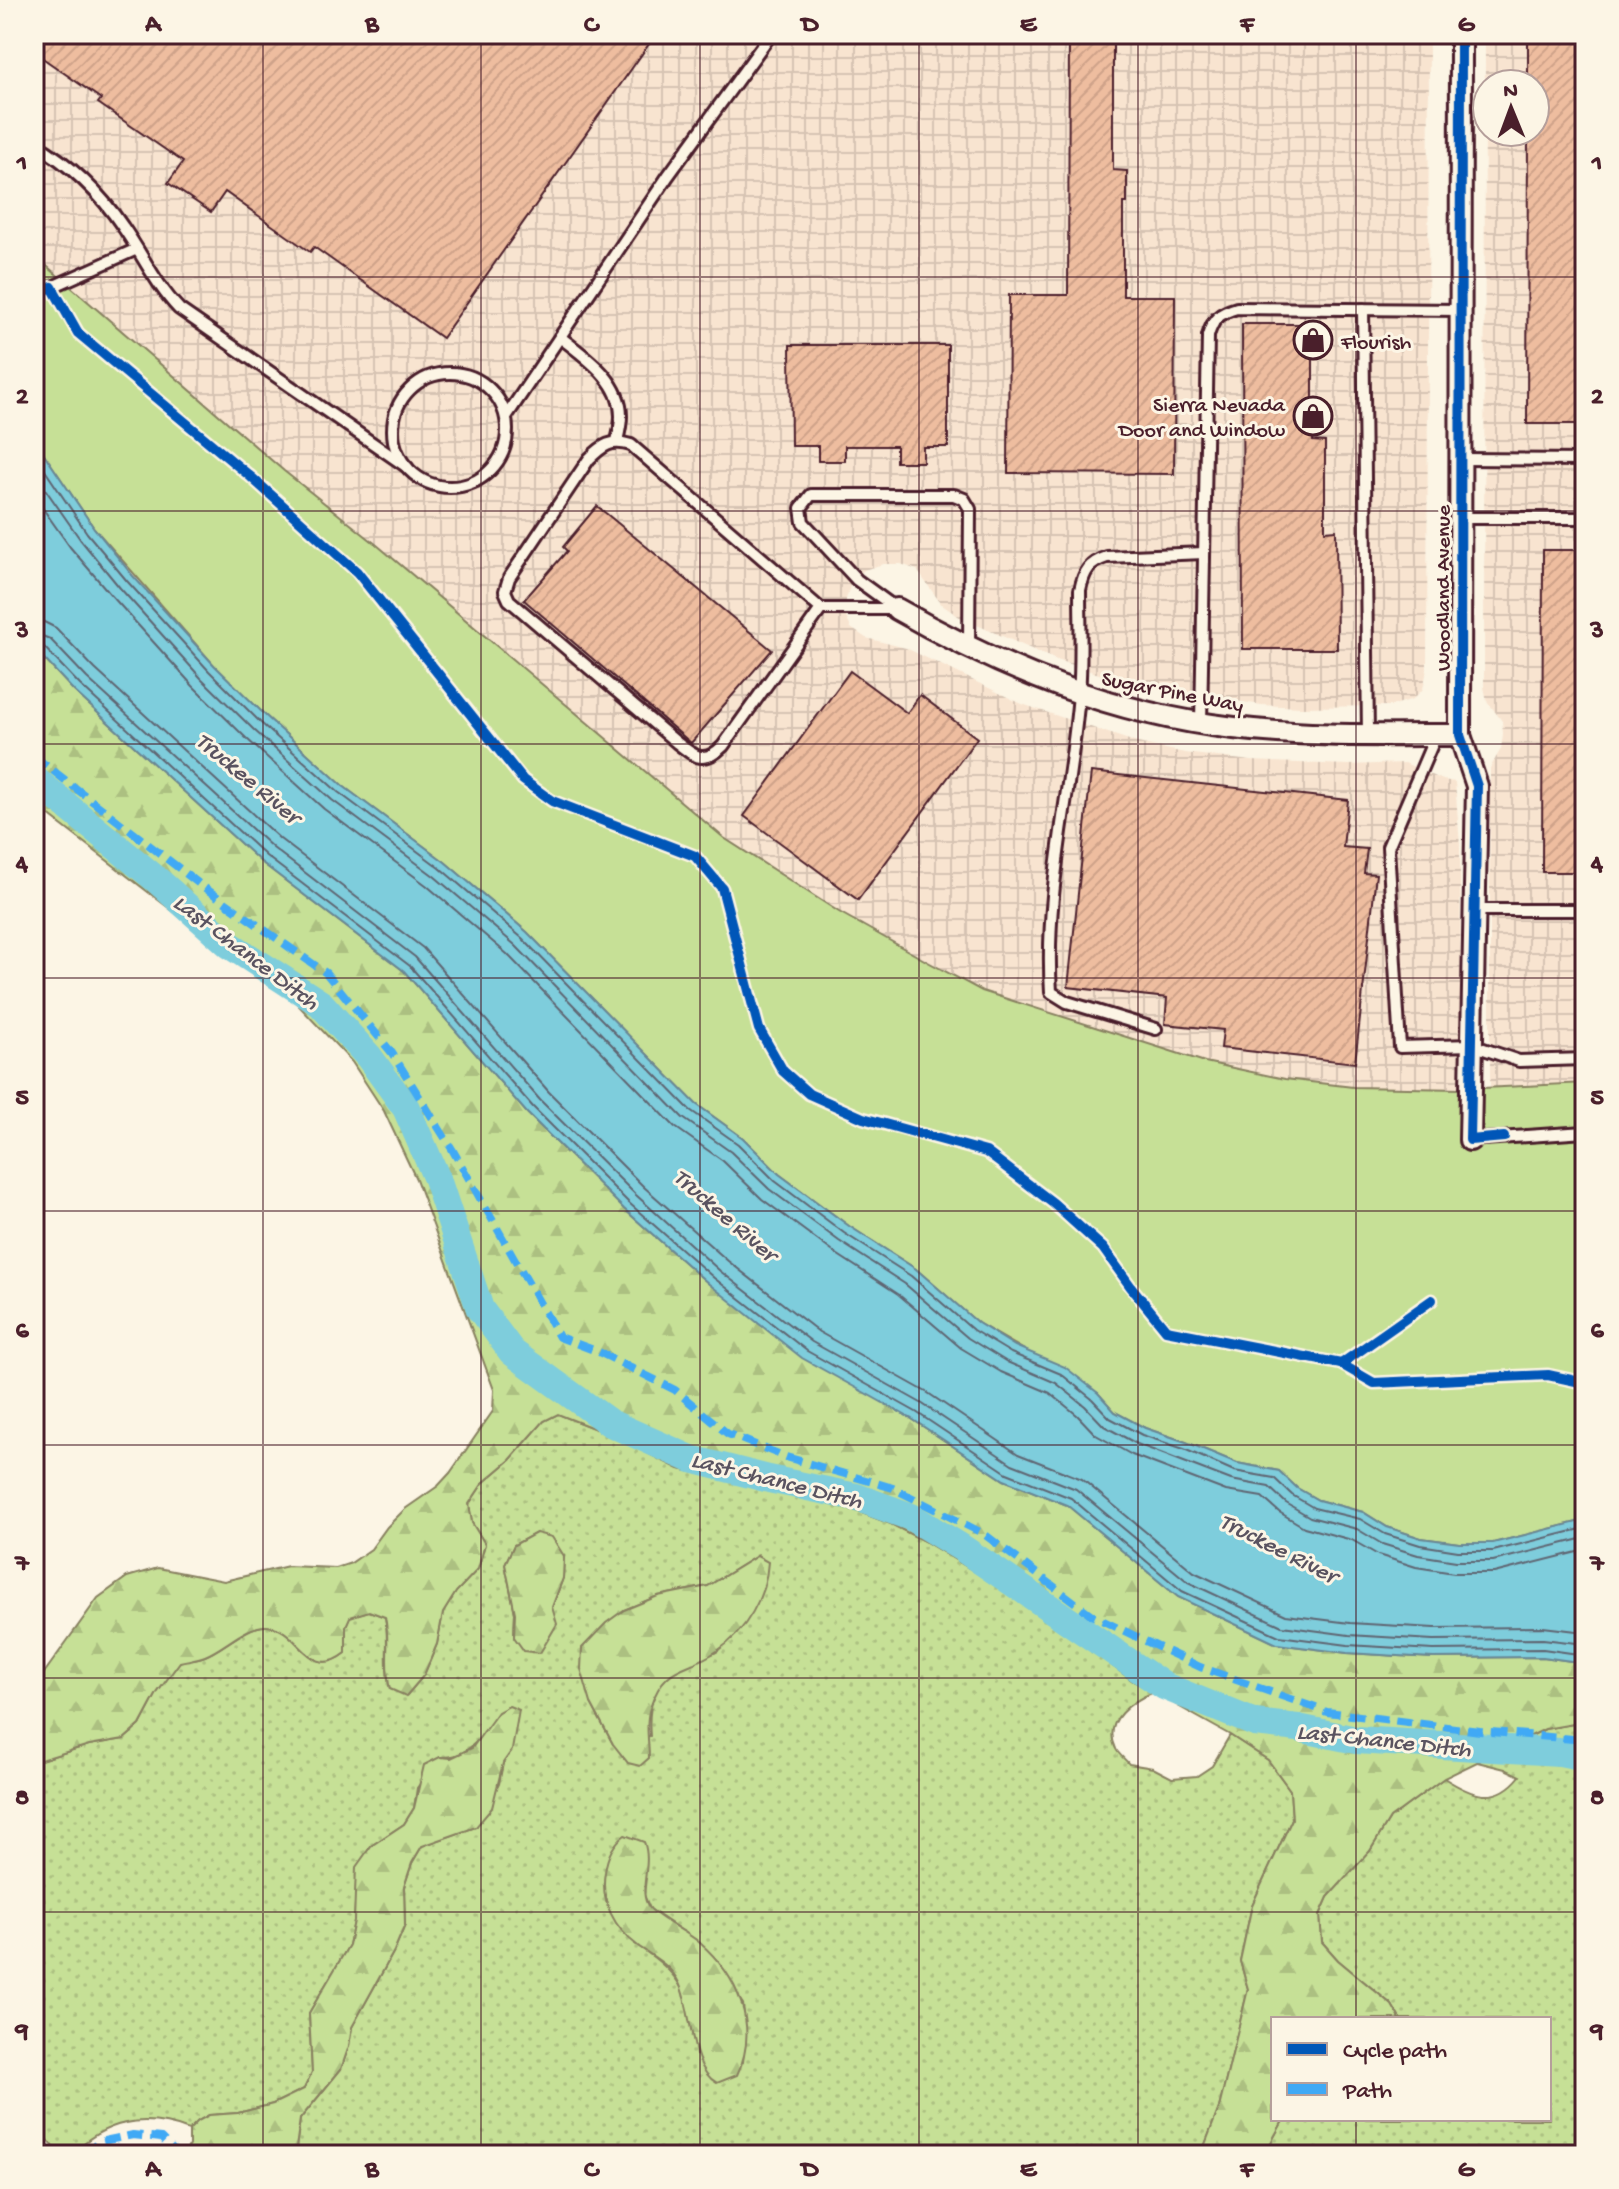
<svg xmlns="http://www.w3.org/2000/svg" width="1619" height="2189" font-family="'Gochi Hand',sans-serif">
<defs>
<pattern id="industrial-grid" width="8" height="8" patternUnits="userSpaceOnUse" patternTransform="scale(2)"><rect width="8" height="8" fill="#f8e4d0"/><path d="M0 4h8M4 0v8" fill="none" stroke="#d6c3b3"/></pattern>
<pattern id="grass-dots" width="8" height="8" patternUnits="userSpaceOnUse" patternTransform="scale(2)"><rect width="8" height="8" fill="#c6e096"/><path d="M2 2h.1M6 6h.1" fill="none" stroke="#acc081" stroke-width="1.8" stroke-linecap="round"/></pattern>
<pattern id="forest-firs" width="22" height="20" patternUnits="userSpaceOnUse" patternTransform="scale(2)"><rect width="22" height="20" fill="#c6e096"/><path d="M5 1l3.5 6h-7zM16 11l3.5 6h-7z" fill="#acc081"/></pattern>
<pattern id="building-hatch" width="6" height="6" patternUnits="userSpaceOnUse" patternTransform="scale(2)"><rect width="6" height="6" fill="#eebd9f"/><path d="M-1 1l2-2M0 6l6-6M5 7l2-2" fill="none" stroke="#cea289"/></pattern>
</defs>
<rect width="100%" height="100%" fill="#fcf5e5"/>
<filter id="ink" filterUnits="userSpaceOnUse"><feTurbulence type="fractalNoise" baseFrequency=".0125" numOctaves="2"/><feDisplacementMap in="SourceGraphic" scale="16" xChannelSelector="R" yChannelSelector="G"/><feConvolveMatrix kernelMatrix="1 2 1 2 8 2 1 2 1" color-interpolation-filters="sRGB"/></filter>
<g filter="url(#ink)">
<!-- industrial -->
<g fill="url(#industrial-grid)" fill-rule="evenodd">
<path d="M34 34H1429L1427 670 1423 689 1413 699 1391 706 1301 707 1261 705 1152 687 1099 674 1054 659 961 618 942 605 917 570 901 564H883L864 570 851 583 846 599V617L851 628 866 638 906 648 1022 704 1138 743 1185 753 1251 761 1348 765 1405 763 1443 780 1455 782 1460 845 1461 1089 1353 1087 1285 1079 1205 1062 982 991 839 912 724 838 377 545 284 471 34 255Z"/>
<path d="M1485 34H1585V1083L1490 1088V768L1501 749 1503 734 1502 721 1487 701 1484 687ZM1487 84H1535V132H1487Z"/>
</g>
<!-- grass -->
<g fill="url(#grass-dots)" stroke="#888060" stroke-width="2" fill-rule="evenodd">
<path d="M558 1414 611 1435 680 1469 854 1510 891 1524 926 1542 1023 1601 1133 1681 1154 1692C1132 1701 1102 1720 1116 1749 1118 1754 1125 1759 1129 1764L1153 1768 1172 1778 1197 1776 1212 1766 1230 1735 1268 1760 1290 1790 1292 1819 1252 1905 1240 1961 1248 1989 1219 2108 1201 2155H295L300 2119 341 2069 349 2046 352 2027 394 1951 405 1925 404 1887 412 1863 422 1846 476 1827 499 1784 503 1763 512 1750 486 1731C473 1747 461 1758 440 1757L417 1788 414 1808 404 1824 371 1846 357 1867 354 1921 349 1945 309 2013 312 2073 304 2089 273 2104 238 2113 209 2115 198 2121 189 2130C145 2113 104 2120 71 2155H62L45 2137 34 2130V1762L89 1745 124 1739 140 1725 157 1693 180 1661C188 1660 197 1659 205 1656 224 1649 246 1625 267 1626 300 1627 307 1683 346 1653V1626L350 1616 369 1611 385 1617C390 1642 383 1663 390 1689L407 1695 424 1675 437 1644 443 1613 456 1592 478 1569 485 1544 472 1523 469 1504 483 1483 510 1460 544 1421ZM536 1533 564 1556 563 1578 552 1607 514 1637 515 1613 505 1564 514 1545ZM757 1556 718 1651C705 1658 683 1664 672 1672 651 1687 648 1714 650 1736L613 1744 591 1703 624 1610 658 1596 708 1586ZM646 1878 644 1895 650 1909 700 1943 743 2004 746 2034 743 2062 696 2055C687 1994 689 1980 635 1944Z"/>
<path d="M1585 1722V2155H1264L1284 2119H1549V2019H1400L1392 2005 1338 1960 1322 1942 1320 1915 1328 1897 1370 1851 1390 1818 1444 1778C1472 1796 1496 1806 1520 1776L1505 1769 1477 1762 1545 1729Z"/>
</g>
<!-- forest -->
<g fill="url(#forest-firs)" stroke="#888060" stroke-width="2">
<path d="M34 648 74 691 261 862 404 971 527 1113 624 1209 709 1284 1004 1480 1067 1505 1178 1597 1277 1644 1347 1653 1433 1658 1543 1657 1585 1663V1722L1545 1729 1444 1778 1390 1818 1370 1851 1328 1897 1320 1915 1322 1942 1338 1960 1392 2005 1400 2019H1273V2119H1284L1264 2155H1201L1219 2108 1248 1989 1240 1961 1252 1905 1292 1819 1290 1790 1268 1760 1230 1735 1133 1681 1023 1601 926 1542 891 1524 854 1510 679 1469 611 1435 558 1414 544 1421 510 1460 483 1483 469 1504 472 1523 485 1544 478 1569 456 1592 443 1613 437 1644 424 1675 406 1696 390 1689C383 1662 391 1644 385 1617L369 1611 350 1617 346 1626V1653C308 1683 300 1627 267 1626 246 1625 224 1649 205 1656 197 1659 188 1660 180 1662L157 1693 140 1725 124 1739 89 1745 34 1762V1687L98 1598 127 1577 158 1568 224 1581 288 1566 336 1568 351 1563 371 1549 387 1527 405 1509 438 1486 450 1473 493 1411 494 1390 416 1179 384 1111 352 1062 285 991 205 936 34 804Z"/>
<path d="M536 1533 552 1537 564 1556 563 1578 552 1607 557 1624 540 1653 524 1651 514 1637 515 1613 505 1564 514 1545Z"/>
<path d="M757 1556 768 1562C766 1596 746 1632 717 1651 685 1673 665 1662 650 1708 645 1722 649 1743 649 1758L640 1766 628 1763 613 1744 591 1703 581 1669 582 1648 606 1623 624 1610 658 1596 708 1586Z"/>
<path d="M509 1706 519 1710 512 1750 503 1763 492 1808 476 1827 422 1846 412 1863 404 1887 405 1925 394 1951 352 2027 349 2046 341 2069 300 2119 295 2155H185L189 2145V2130L198 2121 209 2115 238 2113 273 2104 304 2089 312 2072 309 2013 349 1945 354 1921 356 1867 371 1846 404 1824 414 1808 424 1765 440 1757 451 1758 472 1748 498 1712Z"/>
<path d="M625 1835 644 1842C653 1865 637 1891 649 1907 656 1918 688 1932 700 1943 738 1976 760 2027 737 2075L717 2083C689 2068 693 2012 679 1983 671 1965 653 1957 638 1946 614 1928 600 1901 605 1872 607 1857 614 1843 625 1835Z"/>
</g>
<!-- park -->
<path fill="#c6e096" stroke="#888060" stroke-width="2" d="M34 255 284 471 377 545 724 838 839 912 928 962 982 991 1205 1062 1285 1079 1353 1087 1461 1089 1585 1083V1520L1493 1543H1459L1421 1538 1387 1527 1363 1512 1318 1500 1297 1488 1279 1471 1237 1463 1186 1442 1145 1428 1115 1412 1098 1393 978 1323 916 1269 849 1226 779 1174 743 1138 696 1104 527 932 445 862 343 786 267 717 214 665 94 528 34 439Z"/>
<!-- water -->
<path fill="#7ecddc" stroke="#698795" stroke-width="2" d="M34 439 94 528 133 576 214 665 267 717 343 786 445 862 527 932 696 1104 743 1138 779 1174 849 1226 916 1269 978 1323 1015 1346 1065 1367 1098 1393 1115 1412 1145 1428 1186 1442 1237 1463 1279 1471 1297 1488 1318 1500 1363 1512 1387 1527 1421 1538 1459 1543H1493L1585 1520V1663L1543 1657 1433 1658 1347 1653 1277 1644 1178 1597 1067 1505 1004 1480 912 1419 802 1358 709 1284 624 1209 527 1113 404 971 261 862 74 691 34 648Z"/>
<g fill="none" stroke-linecap="round" stroke-linejoin="round">
<!-- shore -->
<g stroke="#5f6572" stroke-width="2">
<path d="M34 454 87 533 127 581 209 671 261 723 338 792 440 868 522 938 690 1110 738 1144 775 1181 844 1233 911 1276 973 1330 1011 1353 1061 1374 1092 1399 1110 1418 1142 1435 1184 1449 1234 1471 1274 1478 1292 1495 1314 1508 1360 1519 1385 1534 1420 1545 1458 1551H1493L1585 1528"/>
<path d="M34 473 80 539 120 588 201 678 254 730 332 800 434 876 515 945 683 1118 731 1152 769 1189 839 1241 905 1284 968 1338 1007 1362 1056 1383 1085 1406 1104 1426 1137 1444 1231 1480 1269 1487 1286 1503 1310 1517 1357 1529 1382 1544 1418 1555 1456 1561H1493L1585 1538"/>
<path d="M34 496 70 547 111 595 193 686 247 739 324 809 426 885 507 954 675 1127 723 1161 762 1199 832 1251 898 1294 961 1348 1001 1372 1050 1393 1077 1415 1096 1435 1132 1455 1226 1491 1262 1497 1279 1512 1304 1527 1352 1540 1378 1555 1416 1567 1454 1573H1494L1585 1550"/>
<path d="M34 621 44 622 56 628 95 669 280 839 423 948 549 1092 644 1187 728 1261 819 1332 928 1393 1018 1454 1082 1479 1194 1572 1286 1615 1350 1623 1434 1628 1543 1627 1585 1632"/>
<path d="M34 633 50 639 87 678 273 848 415 957 540 1100 636 1195 720 1271 812 1342 921 1403 1012 1464 1076 1489 1188 1582 1282 1626 1349 1635 1433 1640 1543 1639 1585 1644"/>
<path d="M34 644 43 646 80 685 266 856 410 966 533 1107 629 1203 714 1278 807 1351 916 1412 1007 1473 1071 1498 1182 1591 1279 1636 1348 1645 1433 1650 1543 1649 1585 1655"/>
</g>
<!-- canal -->
<path stroke="#7ecddc" stroke-width="28" d="M34 779 157 880 230 945 321 1004 369 1057 406 1108 437 1179 480 1309 512 1352 610 1423 691 1459 769 1479 856 1497 911 1517 962 1548 1164 1686 1255 1723 1298 1728 1356 1740 1560 1752 1585 1757"/>
</g>
<!-- building -->
<g fill="url(#building-hatch)" stroke="#4a1f2b" stroke-width="2">
<path d="M34 34H656L442 338 314 247 310 252 225 192 211 212 168 183 183 162 98 103 101 99 34 52Z"/>
<path d="M1069 34H1113V170L1127 171V203H1123V296H1175L1174 474 1008 473 1009 295H1068Z"/>
<path d="M1528 34H1585V424H1527L1528 132H1535V84H1528Z"/>
<path d="M1242 324H1313V441L1325 442V531L1336 530 1337 649H1243Z"/>
<path d="M790 345H948V447H923V462H896V446H845V461H818V446H791Z"/>
<path d="M597 506 772 650 691 743 524 600 567 551 563 547Z"/>
<path d="M1543 550H1585V872H1542Z"/>
<path d="M850 671 907 713 920 695 977 738 858 900 744 816Z"/>
<path d="M1091 772 1348 800 1343 847 1367 849 1364 873 1376 874 1355 1063 1221 1048 1223 1030 1165 1024 1167 998 1068 987Z"/>
</g>
<g fill="none" stroke-linecap="round" stroke-linejoin="round">
<!-- lane casing -->
<g stroke="#4a1f2b" stroke-width="16">
<g id="lane">
<path d="M34 143C71 165 99 191 123 227 142 254 156 285 179 309L407 467"/>
<path d="M52 287 137 249"/>
<path d="M1363 309 1368 735"/>
<path d="M560 337C585 357 621 380 621 416 621 424 619 433 617 441"/>
<circle cx="450" cy="430" r="57"/>
<path d="M506 417 668 176 771 34"/>
<path d="M1461 459 1585 460"/>
<path d="M1461 518H1585"/>
<path d="M821 609 723 746C704 765 695 757 676 742L509 600 505 591 509 578 589 459C603 445 611 439 631 445L821 609H897"/>
<path d="M897 609 857 580 803 522 801 508 811 495H954L964 499 970 509 969 647"/>
<path d="M1201 723 1208 336C1213 318 1220 313 1237 308L1461 310"/>
<path d="M1436 735 1388 847 1400 1047 1472 1045 1519 1061 1585 1059"/>
<path d="M1475 910H1585"/>
<path d="M1156 1029 1067 1002 1051 992C1044 891 1071 794 1079 694 1082 660 1080 625 1080 590 1084 571 1089 563 1107 557L1204 553"/>
<path d="M1470 1140 1585 1132"/>
</g>
</g>
<!-- street casing -->
<g stroke="#4a1f2b" stroke-width="26">
<g id="street">
<path d="M1461 34 1460 735 1477 786 1470 1140"/>
<path d="M897 609C1002 669 1113 714 1234 728 1309 737 1385 735 1460 735"/>
</g>
</g>
<!-- lane -->
<use href="#lane" stroke="#fcf5e5" stroke-width="10"/>
<!-- street -->
<use href="#street" stroke="#fcf5e5" stroke-width="20"/>
<!-- quiet -->
<g stroke="#3fa9f5" stroke-width="8" stroke-dasharray="16 8" stroke-linecap="butt">
<path d="M34 756 202 886 326 973 392 1053 452 1149 559 1337 599 1352 675 1390 728 1434 786 1457 893 1488 984 1534 1093 1616 1200 1667 1327 1712 1480 1731 1585 1740"/>
<path d="M84 2155 99 2142 133 2135 161 2138 178 2155"/>
</g>
<!-- cycleway casing -->
<g stroke="#fcf5e5" stroke-width="15">
<g id="cycleway">
<path d="M1461 34 1460 735 1477 786 1470 1140 1504 1137"/>
<path d="M34 295 52 287 78 333 251 477 357 572 523 780 552 801 695 856 722 888 759 1029 783 1071 809 1094 863 1118 986 1152 1053 1203 1103 1248 1131 1287 1166 1330 1341 1364 1374 1383 1548 1375 1585 1383"/>
<path d="M1341 1364 1432 1300"/>
</g>
</g>
<!-- cycleway -->
<use href="#cycleway" stroke="#0057b8" stroke-width="10"/>
</g>
</g>
<!-- grid -->
<path fill="none" stroke="#4a1f2b" stroke-width="2" stroke-opacity="0.55" d="M263 34V2155M481 34V2155M700 34V2155M919 34V2155M1138 34V2155M1356 34V2019M34 277H1585M34 511H1585M34 744H1585M34 978H1585M34 1211H1585M34 1445H1585M34 1678H1585M34 1912H1585M1356 2119V2155"/>
<!-- icons -->
<defs>
<g id="shop-ring" transform="scale(2)"><circle r="9.5" fill="#fcf5e5" stroke="#4a1f2b" stroke-width="1.5"/><path d="M-5-2.5h2.3a2.7 3.5 0 0 1 5.4 0H5L5.5 6h-11ZM-1.5-2.5h3a1.5 2.3 0 0 0-3 0Z" fill="#4a1f2b"/></g>
</defs>
<g fill-rule="evenodd">
<use href="#shop-ring" x="1313" y="340"/>
<use href="#shop-ring" x="1313" y="416"/>
</g>
<g text-anchor="middle" stroke-width="6" stroke-linejoin="round" paint-order="stroke">
<!-- poi labels -->
<g font-size="22" fill="#4a1f2b" stroke="#fcf5e5" text-anchor="start">
<text x="1341" y="348">Flourish</text>
<text x="1285" y="411" text-anchor="end">Sierra Nevada<tspan x="1285" dy="25">Door and Window</tspan></text>
</g>
<!-- street labels -->
<g font-size="22" fill="#4a1f2b" stroke="#fcf5e5">
<text transform="translate(1441 588) rotate(-90)" y="8">Woodland Avenue</text>
<text transform="translate(1173 690) rotate(11)" y="8">Sugar Pine Way</text>
</g>
<!-- water labels -->
<g font-size="24" font-style="italic" fill="#5a5360" stroke="#fcf5e5">
<text transform="translate(249 777) rotate(40)" y="8">Truckee River</text>
<text transform="translate(247 951) rotate(37)" y="8">Last Chance Ditch</text>
<text transform="translate(726 1214) rotate(41)" y="8">Truckee River</text>
<text transform="translate(777 1479) rotate(14)" y="8">Last Chance Ditch</text>
<text transform="translate(1279 1547) rotate(27)" y="8">Truckee River</text>
<text transform="translate(1384 1739) rotate(6)" y="8">Last Chance Ditch</text>
</g>
</g>
<!-- margin -->
<rect width="1619" height="2189" fill="none" stroke="#fcf5e5" stroke-width="88"/>
<!-- legend -->
<rect x="1271" y="2017" width="280" height="104" fill="#fcf5e5" stroke="#b59f9b" stroke-width="2"/>
<rect x="1287" y="2043" width="40" height="12" fill="#0057b8" stroke="#b59f9b" stroke-width="2"/>
<text x="1343" y="2057" font-size="24" fill="#4a1f2b">Cycle path</text>
<rect x="1287" y="2083" width="40" height="12" fill="#3fa9f5" stroke="#b59f9b" stroke-width="2"/>
<text x="1343" y="2097" font-size="24" fill="#4a1f2b">Path</text>
<!-- north arrow -->
<g transform="translate(1511 108) rotate(359)"><circle r="38" fill="#fcf5e5" stroke="#b59f9b" stroke-width="2"/>
<path d="M0-6L14 30L0 20L-14 30Z" fill="#4a1f2b"/>
<text y="-12" font-size="22" font-weight="bold" text-anchor="middle" fill="#4a1f2b">N</text>
</g>
<rect x="44" y="44" width="1531" height="2101" fill="none" stroke="#4a1f2b" stroke-width="3"/>
<g font-size="26" text-anchor="middle" font-weight="bold" fill="#4a1f2b">
<text x="153" y="31">A</text>
<text x="372" y="31">B</text>
<text x="591" y="31">C</text>
<text x="810" y="31">D</text>
<text x="1028" y="31">E</text>
<text x="1247" y="31">F</text>
<text x="1466" y="31">G</text>
<text x="22" y="170">1</text>
<text x="1597" y="170">1</text>
<text x="22" y="403">2</text>
<text x="1597" y="403">2</text>
<text x="22" y="637">3</text>
<text x="1597" y="637">3</text>
<text x="22" y="870">4</text>
<text x="1597" y="870">4</text>
<text x="22" y="1104">5</text>
<text x="1597" y="1104">5</text>
<text x="22" y="1337">6</text>
<text x="1597" y="1337">6</text>
<text x="22" y="1570">7</text>
<text x="1597" y="1570">7</text>
<text x="22" y="1804">8</text>
<text x="1597" y="1804">8</text>
<text x="22" y="2037">9</text>
<text x="1597" y="2037">9</text>
<text x="153" y="2176">A</text>
<text x="372" y="2176">B</text>
<text x="591" y="2176">C</text>
<text x="810" y="2176">D</text>
<text x="1028" y="2176">E</text>
<text x="1247" y="2176">F</text>
<text x="1466" y="2176">G</text>
</g>
</svg>
